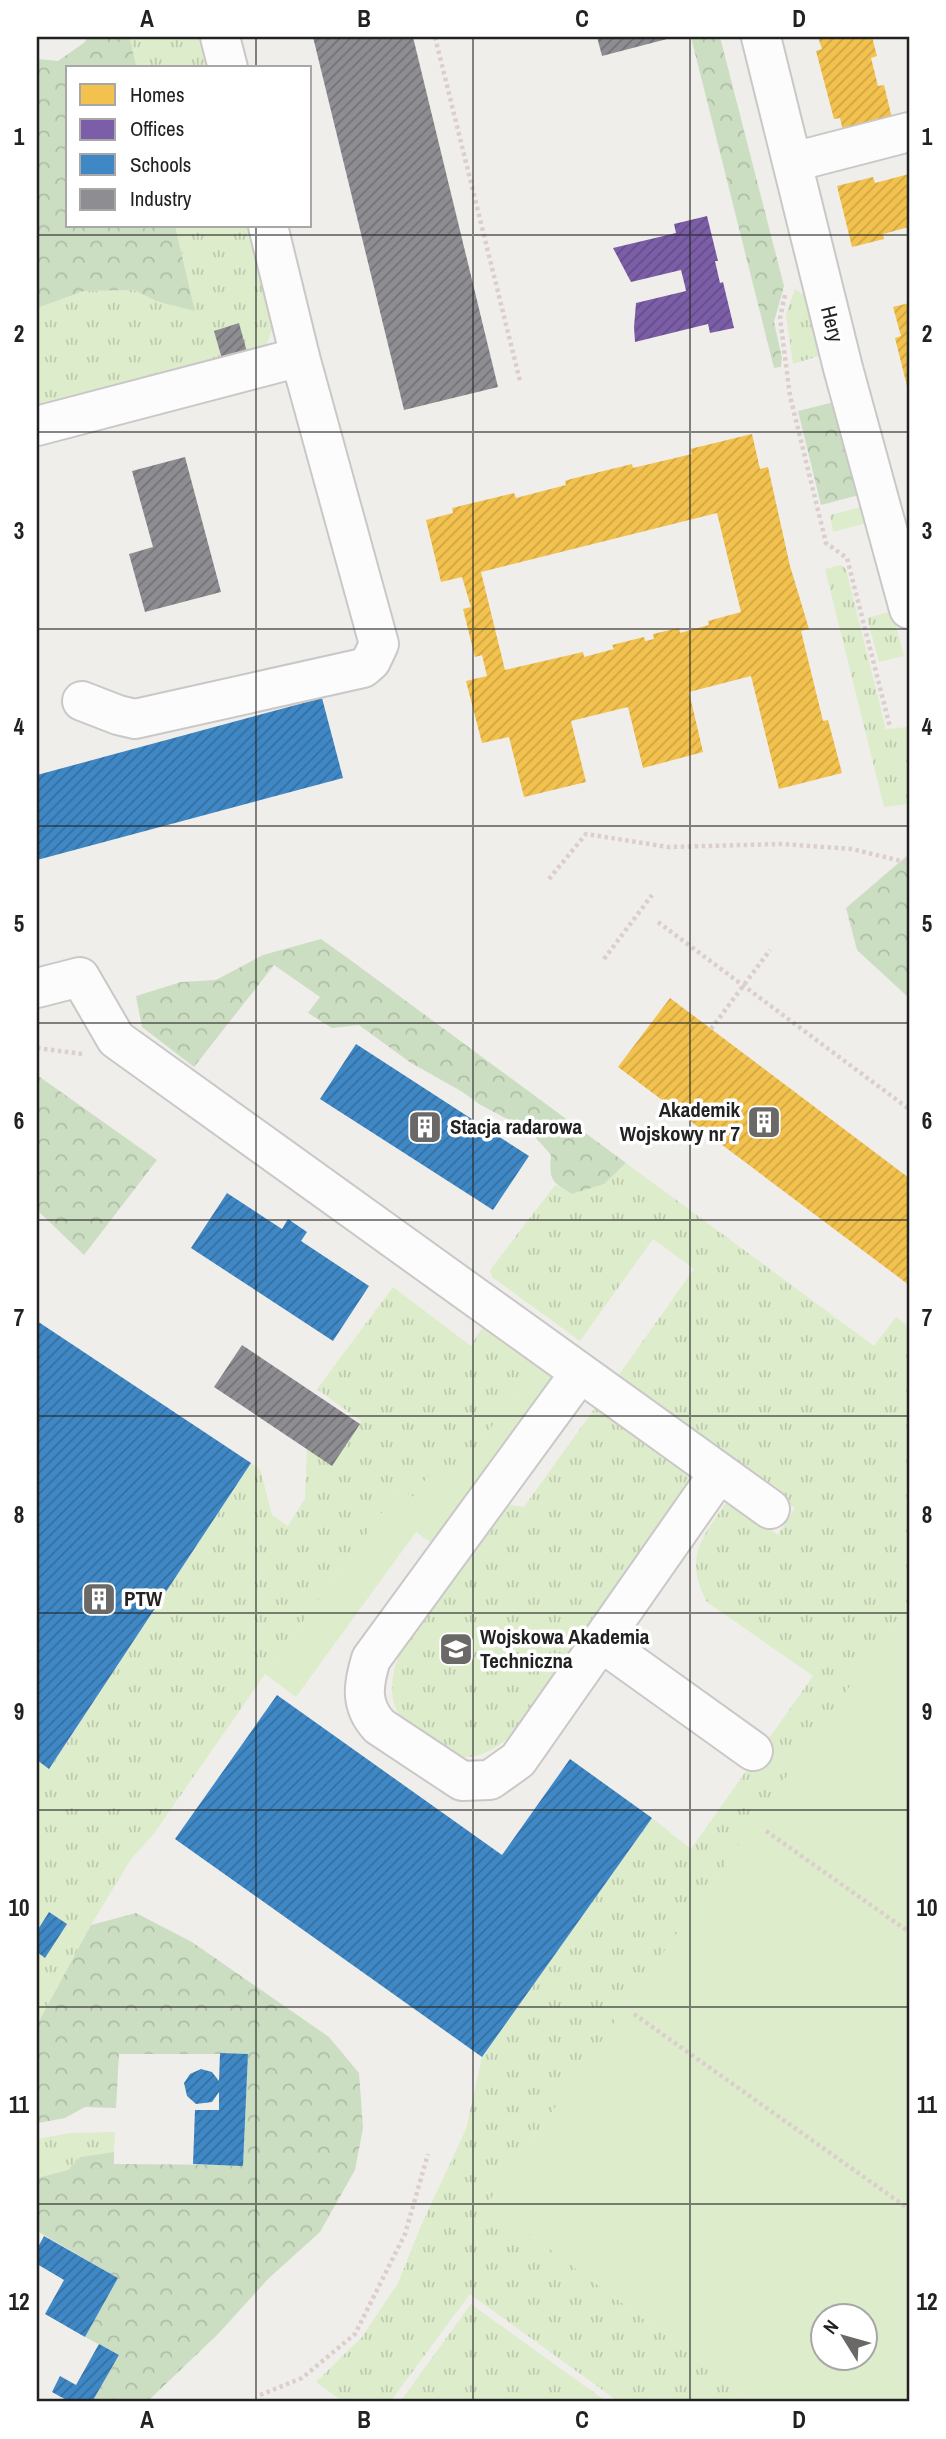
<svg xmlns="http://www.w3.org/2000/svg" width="946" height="2439" font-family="'Archivo Narrow',sans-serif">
<defs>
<pattern id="grass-tufts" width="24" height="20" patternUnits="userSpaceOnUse" patternTransform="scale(1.75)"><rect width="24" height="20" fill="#ddeccb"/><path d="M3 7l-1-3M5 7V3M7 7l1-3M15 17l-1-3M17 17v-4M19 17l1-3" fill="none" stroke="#bdcaae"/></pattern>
<pattern id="forest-crowns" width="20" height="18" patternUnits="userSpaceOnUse" patternTransform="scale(1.75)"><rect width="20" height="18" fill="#cbdec1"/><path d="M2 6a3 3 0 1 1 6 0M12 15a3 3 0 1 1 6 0" fill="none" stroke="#aebea6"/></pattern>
<pattern id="homes-hatch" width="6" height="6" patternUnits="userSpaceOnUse" patternTransform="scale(1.75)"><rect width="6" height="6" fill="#f2c14e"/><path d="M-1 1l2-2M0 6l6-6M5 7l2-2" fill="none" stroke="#cfa644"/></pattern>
<pattern id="offices-hatch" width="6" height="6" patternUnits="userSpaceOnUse" patternTransform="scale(1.75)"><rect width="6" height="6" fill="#7b5ea7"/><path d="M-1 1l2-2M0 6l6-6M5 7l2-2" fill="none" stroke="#644d88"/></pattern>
<pattern id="schools-hatch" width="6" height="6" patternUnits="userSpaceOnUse" patternTransform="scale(1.75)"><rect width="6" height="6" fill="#3f88c5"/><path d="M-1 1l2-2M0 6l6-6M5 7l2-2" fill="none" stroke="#346fa0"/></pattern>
<pattern id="industry-hatch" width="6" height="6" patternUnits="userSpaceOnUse" patternTransform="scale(1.75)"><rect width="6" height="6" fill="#8d8d92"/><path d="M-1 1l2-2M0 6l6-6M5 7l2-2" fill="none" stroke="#737377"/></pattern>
</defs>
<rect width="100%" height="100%" fill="#f0eeeb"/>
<!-- grass -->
<g fill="url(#grass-tufts)">
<path d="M129 37H206L213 68H137Z"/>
<path d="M175 226H251L275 322 266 346 37 417V308L84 291 134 290 156 301 195 310Z"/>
<path d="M795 289 813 301 822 355 793 364 786 314Z"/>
<path d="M865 506 870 522 833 532 830 515Z"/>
<path d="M841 565 846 569 886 729 909 727V804L884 807 825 569Z"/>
<path d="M892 611 904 656 879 662 867 618Z"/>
<path d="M626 1163 874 1346 896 1317 909 1327V1602L488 2203 755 2402H619L470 2294 390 2402H343L316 2382 362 2337 398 2283 420 2228 466 2129 482 2057 652 1818 691 1849 813 1676 707 1602C683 1557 702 1538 727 1501L778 1535 795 1508 616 1379 694 1269 653 1239 580 1341 492 1277 490 1270 555 1185 572 1194 604 1184Z"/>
<path d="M393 1287 471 1346 482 1328 536 1366 457 1474 413 1497 400 1488 265 1674 153 1835 131 1859 91 1925 37 2025V1760L50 1768 251 1463 260 1469 272 1515 288 1526 305 1498 307 1448 332 1465 361 1421 317 1389Z"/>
<path d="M600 1401 692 1476 690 1485 516 1731C499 1747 473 1766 448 1752 440 1748 432 1741 425 1736 418 1731 408 1726 403 1720 387 1701 391 1678 398 1657L510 1505 524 1507Z"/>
<path d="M115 2132 114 2152 80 2157 68 2170 37 2178V2139L70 2133Z"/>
<path d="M471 2304 607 2402H400Z"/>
</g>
<!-- forest -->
<g fill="url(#forest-crowns)">
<path d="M87 37H129L137 68H68V226H175L195 311 156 301 134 290 84 291 37 308V59L58 61 85 42Z"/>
<path d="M691 37H720L784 286 774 322 782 358 781 367 774 368Z"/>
<path d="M839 401 863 494 821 505 798 411Z"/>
<path d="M909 854V998L857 950 846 908Z"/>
<path d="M321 939 349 959 626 1163 604 1184 572 1194C551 1182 549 1180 551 1155L530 1131 479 1104 461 1091 411 1063 359 1025 332 1028 308 1013 320 997 274 965 194 1067 142 1027 136 996 181 982 216 980 263 955Z"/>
<path d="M37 1075 157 1160 84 1255 37 1210Z"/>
<path d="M136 1913 192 1942 329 2037 359 2073 363 2128 355 2170 320 2232 268 2279 219 2333 147 2402H92L119 2355 85 2337 118 2278 37 2231V2178L68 2170 80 2157 114 2152V2164L243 2165 248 2054H119L116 2108 85 2107 65 2118 38 2123 37 2025 91 1925Z"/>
</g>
<!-- garden -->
<g fill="#ddeccb" fill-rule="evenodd">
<path d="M536 1366 557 1381 437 1547 416 1532 296 1697 265 1674 400 1488 413 1497 439 1461 457 1474Z"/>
<path d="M909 1602V2402H755L488 2203ZM824 2316H866V2358H824Z"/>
</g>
<!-- homes -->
<g fill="url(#homes-hatch)" fill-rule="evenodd">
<path d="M818 37H872L877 56 871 58 878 86 884 85 892 118 843 131 840 118 834 119 816 51 822 49Z"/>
<path d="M909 174V227L883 234 884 239 852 247 837 186 873 177 875 183Z"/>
<path d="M909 303V390H908L895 338 901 336 893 307Z"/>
<path d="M752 434 760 469 768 467 790 566 809 629 801 631 823 721 828 720 842 773 779 789 751 676 689 692 703 752 643 768 628 707 571 721 586 782 524 797 509 737 482 743 466 681 487 676 482 655 475 657 463 609 471 607 462 577 441 582 426 520 453 513 452 508 514 493 516 498 566 485 565 481 571 479 632 464 633 468 692 454 690 449ZM717 513 741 612 708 621 709 625 680 633 679 628 653 634 654 639 645 641 644 637 612 645 614 649 584 657 583 652 505 670 481 572Z"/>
<path d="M670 998 909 1178V1285L618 1067Z"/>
</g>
<!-- offices -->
<path fill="url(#offices-hatch)" d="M707 216 718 261H715L720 283 723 282 734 328 710 333 708 324 635 342 634 327 636 303 686 291 685 286 681 270 631 282 613 248 676 233 674 224Z"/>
<!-- schools -->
<g fill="url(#schools-hatch)">
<path d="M322 698 343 778 37 860V775Z"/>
<path d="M356 1044 529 1156 493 1210 320 1099Z"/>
<path d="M227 1193 282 1229 288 1219 307 1232 301 1241 369 1286 333 1341 191 1248Z"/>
<path d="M37 1321 251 1463 49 1769 37 1760Z"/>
<path d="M277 1695 502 1855 570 1759 652 1818 482 2057 175 1839Z"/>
<path d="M49 1912 67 1924 45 1958 37 1952V1931Z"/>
<path d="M220 2053 248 2054 243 2166 193 2164 195 2110H219V2092L212 2102 196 2104 187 2096 184 2083 190 2074 201 2069 212 2072 219 2081Z"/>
<path d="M44 2236 118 2278 85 2337 45 2314 64 2280 37 2264V2249Z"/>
<path d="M99 2344 119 2355 92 2402H70L52 2392 60 2376 76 2385Z"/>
</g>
<!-- industry -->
<g fill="url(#industry-hatch)">
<path d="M313 37H413L498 387 404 410Z"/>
<path d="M597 37H666L667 39 602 56Z"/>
<path d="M239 323 247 352 222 359 214 331Z"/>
<path d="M185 457 221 592 145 612 129 554 153 547 132 471Z"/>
<path d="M242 1345 360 1424 332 1466 214 1387Z"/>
</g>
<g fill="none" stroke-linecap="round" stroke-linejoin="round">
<!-- minor casing -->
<g stroke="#c9c8c7" stroke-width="42">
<g id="minor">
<path d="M220 37 228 68"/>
<path d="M761 37 843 368 909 609"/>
<path d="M793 162 909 132"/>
<path d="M37 426 300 357"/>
<path d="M82 701 118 715 135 719 363 668 371 661 379 644 300 357 268 226"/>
<path d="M37 988 80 977 116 1039 770 1509"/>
<path d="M580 1373 371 1659C363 1685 360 1705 379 1726L462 1781 490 1780 518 1760 719 1473"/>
<path d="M601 1642 753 1751"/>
</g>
</g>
<!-- path -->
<g stroke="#dccecd" stroke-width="4.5" stroke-dasharray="3.5 3.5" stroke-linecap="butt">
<path d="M435 37 520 381"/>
<path d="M785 295 780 318 790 396 826 543 847 558 890 727"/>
<path d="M549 879 586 834 668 847 782 844 852 849 909 863"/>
<path d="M658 922 909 1109"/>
<path d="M604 959 652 895"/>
<path d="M711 1029 770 950"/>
<path d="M37 1048 83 1054"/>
<path d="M766 1831 909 1932"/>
<path d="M634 2014 909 2209"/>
<path d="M260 2395 302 2378 355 2334 405 2234 428 2154"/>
</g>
<!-- minor -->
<use href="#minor" stroke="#fdfcfc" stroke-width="38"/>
</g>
<!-- grid -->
<path fill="none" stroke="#222" stroke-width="2" stroke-opacity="0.55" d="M256 37V68M473 37V2402M690 37V2402M256 226V2402M37 235H909M37 432H909M37 629H909M37 826H909M37 1023H909M37 1220H909M37 1416H909M37 1613H909M37 1810H909M37 2007H909M37 2204H909"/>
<!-- icons -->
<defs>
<g id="building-square" transform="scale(1.75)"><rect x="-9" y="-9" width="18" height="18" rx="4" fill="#6a6968" stroke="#fff"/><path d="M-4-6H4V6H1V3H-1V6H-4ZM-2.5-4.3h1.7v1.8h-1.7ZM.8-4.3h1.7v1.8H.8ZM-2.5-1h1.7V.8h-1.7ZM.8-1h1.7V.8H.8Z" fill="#fff"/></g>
<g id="university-square" transform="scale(1.75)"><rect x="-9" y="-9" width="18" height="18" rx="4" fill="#6a6968" stroke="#fff"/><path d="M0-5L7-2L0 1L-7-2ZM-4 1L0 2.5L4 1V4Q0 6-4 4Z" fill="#fff"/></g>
</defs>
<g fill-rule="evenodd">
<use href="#building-square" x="764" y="1122"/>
<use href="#building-square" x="425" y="1127"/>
<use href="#building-square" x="99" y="1599"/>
<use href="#university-square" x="456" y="1649"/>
</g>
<g text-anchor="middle" stroke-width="7" stroke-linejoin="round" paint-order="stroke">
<!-- street labels -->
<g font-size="21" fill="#222" stroke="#fff">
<text transform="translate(832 324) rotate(76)" y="7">Hery</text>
</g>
<!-- poi labels -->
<g font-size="21" font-weight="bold" fill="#222" stroke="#fff" text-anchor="start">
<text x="740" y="1117" text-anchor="end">Akademik<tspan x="740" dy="24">Wojskowy nr 7</tspan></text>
<text x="450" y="1134">Stacja radarowa</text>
<text x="124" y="1606">PTW</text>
<text x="480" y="1644">Wojskowa Akademia<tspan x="480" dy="24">Techniczna</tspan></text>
</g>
</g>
<!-- border -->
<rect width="946" height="2439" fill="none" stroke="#ffffff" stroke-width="77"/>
<!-- legend -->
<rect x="66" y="66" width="245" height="161" fill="#ffffff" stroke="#a7a7a7" stroke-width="2"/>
<rect x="80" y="84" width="35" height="21" fill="#f2c14e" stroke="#a7a7a7" stroke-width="2"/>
<text x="130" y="102" font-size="21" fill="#222222">Homes</text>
<rect x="80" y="119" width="35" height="21" fill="#7b5ea7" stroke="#a7a7a7" stroke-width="2"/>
<text x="130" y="136" font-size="21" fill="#222222">Offices</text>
<rect x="80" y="154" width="35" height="21" fill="#3f88c5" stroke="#a7a7a7" stroke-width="2"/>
<text x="130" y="172" font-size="21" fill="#222222">Schools</text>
<rect x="80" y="189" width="35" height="21" fill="#8d8d92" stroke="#a7a7a7" stroke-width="2"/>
<text x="130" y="206" font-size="21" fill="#222222">Industry</text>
<!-- north arrow -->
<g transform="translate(844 2337) rotate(307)"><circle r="33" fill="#ffffff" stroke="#a7a7a7" stroke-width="2"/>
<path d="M0-5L12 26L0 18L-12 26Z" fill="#6a6968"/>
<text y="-10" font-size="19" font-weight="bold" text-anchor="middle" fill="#222222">N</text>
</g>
<rect x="38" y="38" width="870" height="2362" fill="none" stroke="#222" stroke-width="2.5"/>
<g font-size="23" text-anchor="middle" font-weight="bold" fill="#222">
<text x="147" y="27">A</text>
<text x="364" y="27">B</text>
<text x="582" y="27">C</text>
<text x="799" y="27">D</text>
<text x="19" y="145">1</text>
<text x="927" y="145">1</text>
<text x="19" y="342">2</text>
<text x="927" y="342">2</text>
<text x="19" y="539">3</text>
<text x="927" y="539">3</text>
<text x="19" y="735">4</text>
<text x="927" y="735">4</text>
<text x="19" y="932">5</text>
<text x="927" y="932">5</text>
<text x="19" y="1129">6</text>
<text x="927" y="1129">6</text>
<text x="19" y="1326">7</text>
<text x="927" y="1326">7</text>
<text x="19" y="1523">8</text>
<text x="927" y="1523">8</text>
<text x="19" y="1720">9</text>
<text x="927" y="1720">9</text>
<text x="19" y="1916">10</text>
<text x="927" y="1916">10</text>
<text x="19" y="2113">11</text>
<text x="927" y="2113">11</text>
<text x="19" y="2310">12</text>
<text x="927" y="2310">12</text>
<text x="147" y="2428">A</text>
<text x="364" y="2428">B</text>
<text x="582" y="2428">C</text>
<text x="799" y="2428">D</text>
</g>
</svg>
